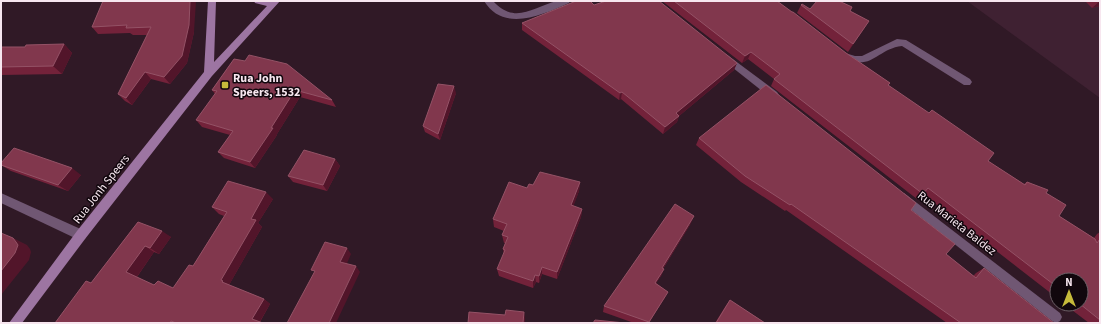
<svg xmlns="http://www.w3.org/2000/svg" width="1101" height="324" font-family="'Source Sans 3',sans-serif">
<rect width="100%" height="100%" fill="#301926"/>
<!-- built -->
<path fill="#3f2132" d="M967 1H1100V98Z"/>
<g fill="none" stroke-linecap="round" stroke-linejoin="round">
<!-- street -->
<g fill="#705773" fill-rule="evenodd">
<path d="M484 1H493C515 25 533 7 557 1 561 0 566 1 570 1L569 3C542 15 504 33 484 1Z"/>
<path d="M897 39 906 40 970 79 972 82 970 85H964L902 46C876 49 873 72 842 58L841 56 845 53 855 56H862Z"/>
<path d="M726 54 777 92 779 95 777 98H771L723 60 721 58 723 56Z"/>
<path d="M1 193 85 231 86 235 85 239 81 240 77 239 1 203Z"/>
<path d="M904 193 1060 313 1062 317 1060 321 1056 323 1052 321 900 201 899 198 900 195Z"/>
</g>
<!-- secondary -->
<path fill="#9d75a2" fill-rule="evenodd" d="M208 1H216L214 62 267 6 255 3 254 1H280L212 76 85 239 22 323H9L77 231 204 72Z"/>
</g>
<!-- wall -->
<g fill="#73223a">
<path d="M103 1 194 32 187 63 170 84 151 79 132 105 125 101 118 94 147 35H133L130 33 98 34 92 27Z"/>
<path d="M662 1H777L846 53 890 83 888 86 988 161 1024 184 1027 182 1046 193 1059 216 1094 238 1097 234 1100 232V322L1098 323H1089L1064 304H1081L1057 280V298L923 194 917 199 771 86 774 79 748 59 742 63Z"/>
<path d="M1085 1H1100V6L1092 8Z"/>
<path d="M594 5 737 63 734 70 679 116 677 122 663 134 621 99 619 100 522 30V23Z"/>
<path d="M801 5 810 9 852 7 850 11 869 21 848 52 797 13Z"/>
<path d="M64 44 72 53 62 74 1 75V47H25Z"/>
<path d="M234 59 332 100 336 107 300 97 277 134V135L255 168 224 158 218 152 230 135 202 127 196 120 215 94 212 90Z"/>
<path d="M456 93 440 140 425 132 423 126Z"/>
<path d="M699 138 911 210 946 254 973 276 976 273 984 268 1054 323H947L786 210 785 211 741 182 696 145Z"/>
<path d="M335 159 340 166 327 191 293 182 288 176Z"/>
<path d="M1 163 81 175 68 191 11 171 1 165Z"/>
<path d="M580 182 579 191 573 206 582 209 581 217 557 279 542 274 539 283 536 282 533 288 499 276 497 269 504 254 503 249 505 243H504L502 235 504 231 494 227 493 219 533 185Z"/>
<path d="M273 199 258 223 262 227 229 285 264 299 270 304 260 322 263 323H55L91 283 138 222 171 237 159 254 154 252 137 277 154 285 173 288 193 266 224 216 219 214 212 207Z"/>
<path d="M691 223 663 269H664L661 276 656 283 668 292 649 323H634L603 312 604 306Z"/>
<path d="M730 300 765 323H715L725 307Z"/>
</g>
<!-- shaded-wall -->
<g fill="#52152a">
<path d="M190 1H196L194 32 187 63 170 84 164 77Z"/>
<path d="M1100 1V6L1092 8Z"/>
<path d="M869 21 864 29 848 52 853 44Z"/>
<path d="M64 44 72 53 62 74 53 66Z"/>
<path d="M751 52 748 59 742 63 745 56Z"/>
<path d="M737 63 734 70 679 116 677 122 663 134 665 127 676 113Z"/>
<path d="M145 72 151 79 132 105 126 98Z"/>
<path d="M454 86 456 93 440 140 438 134Z"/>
<path d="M295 90 300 97 277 134V135L255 168 250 162Z"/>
<path d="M622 92 621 99 619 100 620 93Z"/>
<path d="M335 159 340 166 327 191 323 185Z"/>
<path d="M72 168 81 175 68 191 58 185Z"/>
<path d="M580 182 579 191 571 213V205Z"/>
<path d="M266 192 273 199 258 223 262 227 229 285 222 282 221 280 251 219Z"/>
<path d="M582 209 581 217 557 279V272Z"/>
<path d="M694 216 691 223 659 275 662 268Z"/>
<path d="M162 231 171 237 159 254 150 248Z"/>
<path d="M13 238 27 245 30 249 31 252 29 260 1 295V271Z"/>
<path d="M145 246 154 252 136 278 126 272Z"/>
<path d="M347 248 351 254 345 268 340 262Z"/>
<path d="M356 266 360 272 336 323H329Z"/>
<path d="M542 267V274L539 283V276Z"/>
<path d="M664 269 661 276 652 289 655 283Z"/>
<path d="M535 275 536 282 533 288V281Z"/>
<path d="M668 292 665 298 648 323Z"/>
<path d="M264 299 270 304 259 323 252 319Z"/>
<path d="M524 312 525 318V323H523Z"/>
</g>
<!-- building -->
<g fill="#81374d" stroke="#945266">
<path d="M103 1H190L189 25 182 56 164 77 145 72 126 98 118 94 151 27 126 28 127 25 92 27Z"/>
<path d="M576 1H590L594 5 606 1H659L737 63 676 113 679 116 665 127 622 92 620 93 522 23Z"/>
<path d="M674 1H777L792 12H793L846 53 890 83 888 85 929 113 932 110 994 153 988 161 1025 185 1027 182 1048 190 1046 193 1066 205 1059 216 1095 239 1097 243 1100 239V320L1080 304H1081V280H1057V287L928 188 923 194 774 79 780 74 751 52 745 56Z"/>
<path d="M817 1H839L852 7 850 11 869 21 853 44 801 5 802 4 810 9Z"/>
<path d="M64 44 53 66 1 67V47H25L26 45Z"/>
<path d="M249 55 287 64 332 100 295 90 271 128H273L250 162 218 152 233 131 196 120 217 91 212 90 234 59 245 61Z"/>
<path d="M438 84 454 86 438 134 423 126Z"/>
<path d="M766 85 916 203 911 210 955 244 946 254 976 278 984 268 1054 323H961L791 204 790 205 745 176 699 138Z"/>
<path d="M14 148 72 168 58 185 1 165V163Z"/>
<path d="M304 150 335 159 323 185 288 176Z"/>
<path d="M540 172 580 182 571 205 582 209 557 272 542 267 539 276 535 275 533 281 497 269 505 250 503 249 508 237 502 235 507 224 493 219 509 182 527 188 529 184 533 185Z"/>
<path d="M228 181 266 192 251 219 256 220 221 280 223 281 222 282 264 299 252 319 263 323H176L171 321 170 323H55L86 281 91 283 138 222 162 231 150 248 145 246 126 272 154 285 158 281 173 288 189 265 193 266 227 212 212 207Z"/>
<path d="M675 204 694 216 662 268 664 269 655 283 668 292 649 322 604 306Z"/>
<path d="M1 233 13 238 16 242 18 245 15 253 1 271Z"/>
<path d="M325 242 347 248 340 262 356 266 329 323H287L315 271 311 270Z"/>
<path d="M730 300 765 323H716Z"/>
<path d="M506 310 524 312 523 323H468L469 312 505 315Z"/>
<path d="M595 320 625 323H593Z"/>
</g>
<!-- markers -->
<rect fill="#c7bb3b" stroke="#11070d" stroke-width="1.5" x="221" y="81" width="8" height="8" rx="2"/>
<g text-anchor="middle" stroke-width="3" stroke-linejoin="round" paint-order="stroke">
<!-- poi labels -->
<g font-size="12" font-weight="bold" fill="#f7e6ef" stroke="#11070d" text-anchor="start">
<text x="233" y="82">Rua John<tspan x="233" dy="14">Speers, 1532</tspan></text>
</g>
<!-- street labels -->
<g font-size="12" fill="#f7e6ef" stroke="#11070d">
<text transform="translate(101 189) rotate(-52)" y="4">Rua Jonh Speers</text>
<text transform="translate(957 223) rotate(38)" y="4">Rua Marieta Baldez</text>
</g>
</g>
<!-- border -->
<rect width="1101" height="324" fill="none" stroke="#f7e6ef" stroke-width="4"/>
<!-- north arrow -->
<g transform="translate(1069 292)"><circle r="19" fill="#11070d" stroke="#6d6067"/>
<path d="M0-3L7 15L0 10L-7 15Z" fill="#c7bb3b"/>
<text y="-6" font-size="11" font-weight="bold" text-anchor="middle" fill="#f7e6ef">N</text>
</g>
</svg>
